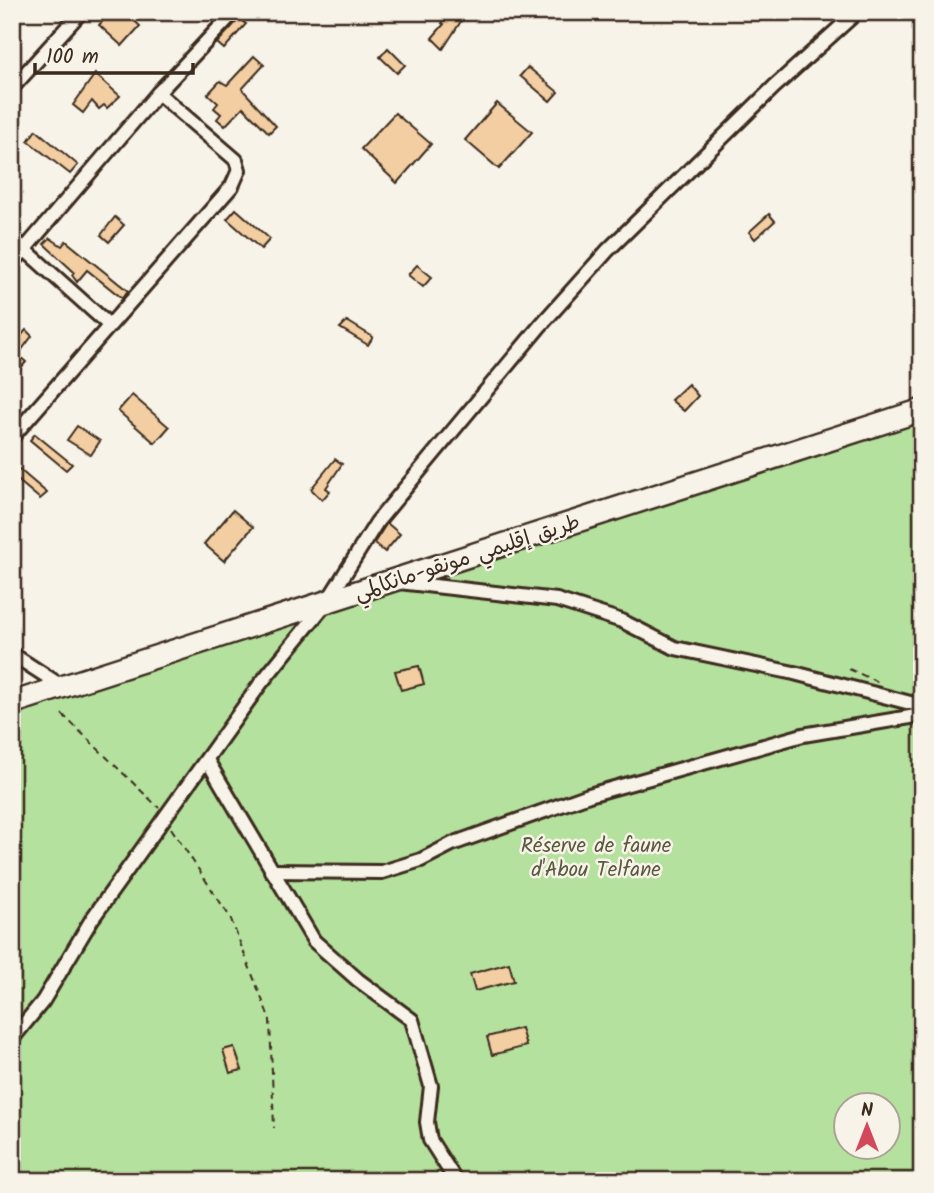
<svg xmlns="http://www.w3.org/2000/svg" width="934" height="1193" font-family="Kalam,'Playpen Sans Arabic',sans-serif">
<rect width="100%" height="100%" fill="#f7f3e8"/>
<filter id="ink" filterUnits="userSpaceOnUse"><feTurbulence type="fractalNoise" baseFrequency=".0143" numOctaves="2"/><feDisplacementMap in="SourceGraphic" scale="14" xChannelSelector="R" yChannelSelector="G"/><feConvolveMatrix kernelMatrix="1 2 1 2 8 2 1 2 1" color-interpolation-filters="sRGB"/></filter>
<g filter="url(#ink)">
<!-- green -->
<path fill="#b5e19e" stroke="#78865e" stroke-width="2" fill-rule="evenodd" d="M922 410V1181H12V703ZM846 1106H888V1148H846Z"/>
<!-- building -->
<g fill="#f2cea2" stroke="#3b2a1e" stroke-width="2">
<path d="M111 12H125L140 26 122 46 99 25Z"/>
<path d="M449 12H467L443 49 432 38 444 24 442 23Z"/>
<path d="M239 19 246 24 224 49 217 43Z"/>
<path d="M388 48 405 65 397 73 380 57Z"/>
<path d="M254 56 264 65 242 89 276 126 269 133 243 107 225 126 217 119 221 114 214 108 218 103 208 94 220 81 227 85Z"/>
<path d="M528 67 558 92 550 101 520 76Z"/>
<path d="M95 74 120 96 107 108 104 105 99 109 92 101 83 113 73 105Z"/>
<path d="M497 103 532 132 499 169 465 140Z"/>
<path d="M395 113 431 144 397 183 361 149Z"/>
<path d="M36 130 78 165 70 174 28 141Z"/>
<path d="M236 209 270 239 261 249 227 219Z"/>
<path d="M769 214 775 221 755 239 749 232Z"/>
<path d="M115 217 124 225 109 242 101 235Z"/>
<path d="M50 238 62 246 66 241 128 291 122 298 87 270 77 282 72 275 74 272 44 244Z"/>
<path d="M417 265 432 277 423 287 408 275Z"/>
<path d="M347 321 373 337 368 345 340 328Z"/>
<path d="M26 330 32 336 18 355 26 362 12 378V357L16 353 12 346Z"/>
<path d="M688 384 698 396 684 411 671 400Z"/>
<path d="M132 395 169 427 155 443 118 411Z"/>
<path d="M77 426 100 441 91 455 67 440Z"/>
<path d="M35 434 72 464 66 470 30 440Z"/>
<path d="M335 459 342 464 326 488 330 491 322 500 311 489Z"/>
<path d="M12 463 27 476 47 493 40 499 21 483 12 474Z"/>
<path d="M233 510 253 527 224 561 204 544Z"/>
<path d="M387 523 400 534 385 552 374 543Z"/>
<path d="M419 666 424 684 401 690 395 671Z"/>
<path d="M509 963 514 981 475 991 470 974Z"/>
<path d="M521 1028 526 1046 492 1055 487 1037Z"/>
<path d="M234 1047 242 1070 230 1073 223 1050Z"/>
</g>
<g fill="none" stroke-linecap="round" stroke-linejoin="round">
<!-- street casing -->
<g stroke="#3b2a1e" stroke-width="18">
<g id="street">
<path d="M12 88 81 12"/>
<path d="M12 238 109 325"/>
<path d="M12 264 158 93 234 12"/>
<path d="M12 437 232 186 239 170 236 160 158 93"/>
<path d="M399 582 557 600 622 621 675 648 794 673 922 706"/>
<path d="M12 654 63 687"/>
<path d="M207 760 314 941 358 980 412 1020 431 1086 427 1122 430 1140 456 1181"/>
<path d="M271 871 382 872 421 860 452 844 589 795 803 735 922 715"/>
<path d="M12 1039 43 1001 92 919 261 683 327 602 377 522 540 326 608 250 774 87 857 12"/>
</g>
</g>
<!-- highway casing -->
<g stroke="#3b2a1e" stroke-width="26">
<path id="highway" d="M12 703 922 410"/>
</g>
<!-- path -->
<g stroke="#3b2a1e" stroke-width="2" stroke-dasharray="7 5" stroke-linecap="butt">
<path d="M849 669 880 683"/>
<path d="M62 714 159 808"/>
<path d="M171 828 230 917 270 1020 274 1128"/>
</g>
<!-- street -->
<use href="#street" stroke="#f7f3e8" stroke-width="12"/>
<!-- highway -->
<use href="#highway" stroke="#f7f3e8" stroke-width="21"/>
</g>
</g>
<g text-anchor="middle" stroke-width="5" stroke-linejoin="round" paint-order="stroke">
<!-- street labels -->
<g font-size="21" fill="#3b2a1e" stroke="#f7f3e8">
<text transform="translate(467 557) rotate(-18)" y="7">طريق إقليمي مونقو-مانكالمي</text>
</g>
<!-- park labels -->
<g font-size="21" fill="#5a583e" stroke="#f7f3e8">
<text x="596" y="852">Réserve de faune<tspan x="596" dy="24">d'Abou Telfane</tspan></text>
</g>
</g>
<!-- margin -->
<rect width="934" height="1193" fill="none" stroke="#f7f3e8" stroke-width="42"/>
<rect x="21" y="21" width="892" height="1151" fill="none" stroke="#3b2a1e" stroke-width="2.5" filter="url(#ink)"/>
<!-- north arrow -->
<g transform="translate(867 1126)"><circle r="33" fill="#f7f3e8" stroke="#aca397" stroke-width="2"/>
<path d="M0-5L12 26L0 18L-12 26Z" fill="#d1495b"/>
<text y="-10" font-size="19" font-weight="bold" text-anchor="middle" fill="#3b2a1e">N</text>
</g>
<!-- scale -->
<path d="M35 63v10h158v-10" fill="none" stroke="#3b2a1e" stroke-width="3.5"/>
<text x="46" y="63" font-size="21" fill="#3b2a1e" stroke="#f7f3e8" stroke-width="5" paint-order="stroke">100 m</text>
</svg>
